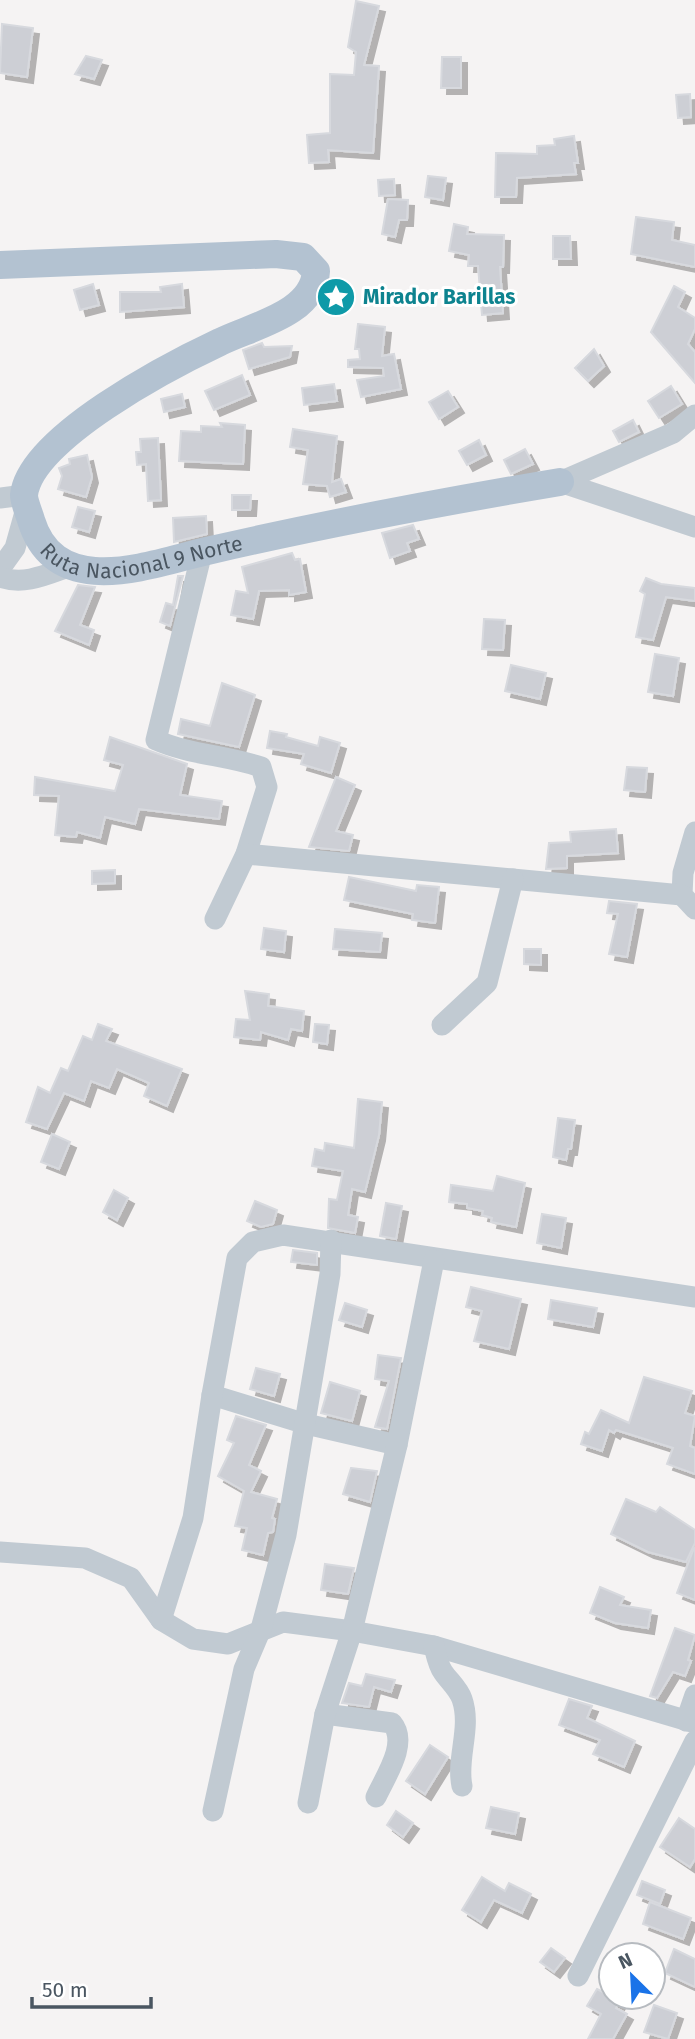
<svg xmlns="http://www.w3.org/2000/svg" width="695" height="2039" font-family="'Fira Sans',sans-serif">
<defs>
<filter id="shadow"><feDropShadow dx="6" dy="6" stdDeviation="0" flood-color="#0004"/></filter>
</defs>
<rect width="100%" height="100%" fill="#f5f3f3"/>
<!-- building -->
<g fill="#cdcfd5" stroke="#d7d9de" stroke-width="2" filter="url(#shadow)">
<path d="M356 1 379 6 364 65 379 66 373 153 328 150 329 162 309 163 307 135 330 133V74L354 75 356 52 348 47Z"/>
<path d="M2 24 33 28 27 77 0 73Z"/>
<path d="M86 56 102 60 94 79 75 74Z"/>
<path d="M442 57H461V88H441Z"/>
<path d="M690 94 691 117 678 118 676 95Z"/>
<path d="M574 136 578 163H574L576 174 517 178 516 197H495L496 153 537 154V146L555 145 554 139Z"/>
<path d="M428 176 446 178 443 200 425 197Z"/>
<path d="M394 179 395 195 379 196 378 180Z"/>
<path d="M388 199 408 200 407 220H399L395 237 382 234Z"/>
<path d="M636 217 674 222 672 240 695 245V267L631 254Z"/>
<path d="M454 224 468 227 467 234 504 235 503 267H500L503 313 482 315 478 266H468L469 255 449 251Z"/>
<path d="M553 236H570L571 259H553Z"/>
<path d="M93 284 99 305 80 310 74 290Z"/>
<path d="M182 284 184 307 120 312V292H161L160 287Z"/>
<path d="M674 286 685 292 678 307 695 318V329L688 344 695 352V383L651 332Z"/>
<path d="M358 324 385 327 382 356 394 354 401 389 361 397 357 380 384 376 383 368 348 367V360L360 359 359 349H355Z"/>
<path d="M262 343 264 347 292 346 290 357 249 369 243 350Z"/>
<path d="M594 349 604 366 588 381 575 368Z"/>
<path d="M242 375 250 395 214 410 205 391Z"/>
<path d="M334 384 337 401 304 405 302 388Z"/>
<path d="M671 386 682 404 659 418 648 401Z"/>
<path d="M448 391 458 407 439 419 429 402Z"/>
<path d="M182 394 185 407 164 412 161 399Z"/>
<path d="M633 420 639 432 619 442 613 431Z"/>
<path d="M220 423 245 425 243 464 179 461 181 431 201 432V426L222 427Z"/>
<path d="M293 429 337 436 332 482 341 479 346 492 330 497 327 486 303 484 308 450 290 447Z"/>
<path d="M158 438 161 500 148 501 146 464 137 465 136 452H141L140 439Z"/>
<path d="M479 440 486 455 467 465 459 451Z"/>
<path d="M525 449 533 464 511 474 504 460Z"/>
<path d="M87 455 92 477 86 497 58 489 62 476 59 468 70 464 69 459Z"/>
<path d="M232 495H251L250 510H232Z"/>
<path d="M78 507 95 511 89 532 72 527Z"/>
<path d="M206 516 207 534 174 542 173 518Z"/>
<path d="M413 525 419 539 407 543 410 551 390 558 382 533Z"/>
<path d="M292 553 295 560 300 559 306 592 289 595V590L259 591 253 619 231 615 236 591 248 593 242 567Z"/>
<path d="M178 576H183L170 626 160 622 166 603 173 605Z"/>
<path d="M646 578 661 584 695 588V601L666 597 653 640 636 637 645 594 640 591Z"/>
<path d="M78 585 95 587 80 625 94 630 89 645 55 631Z"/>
<path d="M484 619 505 620 503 650 482 649Z"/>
<path d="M655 654 679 658 673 696 648 692Z"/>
<path d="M511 665 546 673 540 699 505 691Z"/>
<path d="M222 683 255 695 239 747 178 734 181 719 210 726Z"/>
<path d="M270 731 287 734 286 737 318 746 320 737 340 743 331 773 301 764 304 754 267 748Z"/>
<path d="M110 737 187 764 180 795 222 801 219 819 139 809 135 824 105 817 100 838 77 832 76 837 55 835 59 796 34 795 35 777 115 791 123 765 104 760Z"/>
<path d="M627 767 647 768 645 792 624 790Z"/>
<path d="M336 777 355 785 336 831 353 835 349 851 309 847Z"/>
<path d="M616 829 618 853 567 856V868L546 869 549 843 571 842 570 832Z"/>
<path d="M115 870V883L92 884V871Z"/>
<path d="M349 877 416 891 417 885 439 887 435 923 412 920 413 914 344 900Z"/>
<path d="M609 901 637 904 627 957 609 954 618 914 607 913Z"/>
<path d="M264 928 286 931 284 952 261 949Z"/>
<path d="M335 929 382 933 380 952 333 949Z"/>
<path d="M524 949H541V965L524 964Z"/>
<path d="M245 991 269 994 268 1006 304 1011 302 1031 291 1029 288 1040 261 1032 260 1040 234 1037 236 1019 250 1020Z"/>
<path d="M98 1024 112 1029 106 1041 182 1069 167 1106 144 1096 149 1083 117 1069 109 1088 91 1081 84 1101 64 1093 47 1129 26 1122 38 1087 50 1093 61 1068 68 1071 83 1036 92 1040Z"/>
<path d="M315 1024 329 1025 327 1044 313 1042Z"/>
<path d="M358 1099 382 1102 379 1135 365 1192 352 1189 348 1215 358 1217 355 1233 328 1228 329 1199 337 1200 343 1171 312 1166 315 1149 324 1151 325 1143 354 1148Z"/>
<path d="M558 1118 575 1120 571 1149H568L566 1160 553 1157Z"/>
<path d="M52 1134 70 1142 59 1169 41 1162Z"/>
<path d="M497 1176 525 1183 516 1227 491 1222 492 1218 482 1215 483 1211 467 1208V1204L449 1202 451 1185 493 1191Z"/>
<path d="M114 1190 128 1198 117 1220 103 1212Z"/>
<path d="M255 1201 277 1210 273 1224 261 1227 247 1221Z"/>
<path d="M386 1203 402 1206 396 1239 380 1236Z"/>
<path d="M542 1214 566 1218 561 1248 537 1243Z"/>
<path d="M293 1250 317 1253V1265L291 1262Z"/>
<path d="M471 1287 521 1299 509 1349 474 1341 482 1311 466 1307Z"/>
<path d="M551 1300 597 1308 593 1327 548 1319Z"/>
<path d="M345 1303 367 1310 362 1327 339 1320Z"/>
<path d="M378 1355 401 1358 387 1429 375 1427 389 1381 375 1379Z"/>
<path d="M256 1368 280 1374 274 1396 250 1389Z"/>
<path d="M644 1377 692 1391 685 1413 695 1416 690 1446 695 1448V1474L667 1464 673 1448 616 1430 614 1433 609 1430 602 1451 581 1444 585 1432 589 1434 601 1410 629 1423Z"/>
<path d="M330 1382 360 1391 352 1421 321 1413Z"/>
<path d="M236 1416 266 1425 249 1465 261 1471 251 1492 277 1499 272 1518 275 1519 273 1532 268 1533 263 1555 242 1550 247 1528 235 1526 244 1491 218 1476 234 1443 227 1440Z"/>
<path d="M351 1468 377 1471 370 1502 343 1494Z"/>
<path d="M626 1499 656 1512 660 1507 695 1530V1543L686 1562 648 1552 611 1534Z"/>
<path d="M694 1548H695V1600L677 1593Z"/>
<path d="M325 1564 354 1568 348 1594 321 1590Z"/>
<path d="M600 1587 624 1597 620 1605 651 1610 648 1628 615 1623 590 1613Z"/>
<path d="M675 1628 695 1635 688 1660 691 1661 685 1676 673 1672 657 1698 650 1696Z"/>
<path d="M366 1674 395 1680 391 1692 374 1687 369 1707 342 1703 349 1683 362 1686Z"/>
<path d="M569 1699 592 1706 587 1718 635 1741 624 1767 593 1754 600 1740 559 1725Z"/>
<path d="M430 1745 448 1757 425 1794 406 1781Z"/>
<path d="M491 1807 519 1813 515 1834 486 1828Z"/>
<path d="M396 1811 413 1823 403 1837 387 1825Z"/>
<path d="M679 1818 695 1829V1859L690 1867 660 1847Z"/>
<path d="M482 1877 505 1891 509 1883 531 1894 522 1913 494 1900 481 1922 462 1910Z"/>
<path d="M642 1881 665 1890 660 1904 637 1895Z"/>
<path d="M650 1902 691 1918 683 1939 643 1924Z"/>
<path d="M551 1948 565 1958 554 1972 540 1962Z"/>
<path d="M674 1949 695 1959V1987L665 1973Z"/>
<path d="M597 1989 620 2001 616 2008 627 2014 613 2039H588L601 2014 587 2006Z"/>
<path d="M654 2005 677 2013 668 2039 644 2032Z"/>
</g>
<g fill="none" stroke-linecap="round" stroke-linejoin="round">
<!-- minor -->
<g stroke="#c1cad2" stroke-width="21">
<path d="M560 482 673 433 695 415"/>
<path d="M560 482 695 527"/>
<path d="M0 498 24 495"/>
<path d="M202 552 156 740C190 755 226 755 261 767L267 787 246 854 215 919"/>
<path d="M0 569 15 548 27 505"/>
<path d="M0 577C24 586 48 574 71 566"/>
<path d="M695 832 683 873 682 895 695 909"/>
<path d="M246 854 682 895"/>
<path d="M442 1025 487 983 513 879"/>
<path d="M212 1395 306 1424 397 1445"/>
<path d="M0 1552 85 1558 131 1578 161 1620 193 1639 228 1644 283 1622 352 1631 434 1646 695 1723"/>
<path d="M161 1620 193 1518 212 1395 237 1258 253 1242 283 1235 695 1297"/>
<path d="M434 1646C436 1654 438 1665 443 1672 449 1681 458 1688 462 1699 472 1728 456 1758 462 1786"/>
<path d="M325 1714 392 1723C409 1743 385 1777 376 1797"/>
<path d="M686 1721 695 1695"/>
<path d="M308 1803 325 1714 352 1631 397 1445 434 1260"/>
<path d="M213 1811 244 1669 261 1629 286 1535 330 1274 331 1240"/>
<path d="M578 1976 695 1741"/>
</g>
<!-- major -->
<path stroke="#b3c2d1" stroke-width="28" id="s1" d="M0 265 276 254 303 257 316 271C314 314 252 326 220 342 171 365 30 438 24 495 24 502 29 513 31 520 56 602 151 564 207 551 324 524 441 502 560 482"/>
</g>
<!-- icons -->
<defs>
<g id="sight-disc" transform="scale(2.0125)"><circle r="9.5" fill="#0f9aa8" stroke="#fff"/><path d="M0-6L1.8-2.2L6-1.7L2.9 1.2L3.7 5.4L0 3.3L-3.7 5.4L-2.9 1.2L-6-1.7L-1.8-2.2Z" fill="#fff"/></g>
</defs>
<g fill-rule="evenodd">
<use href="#sight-disc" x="336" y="297"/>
</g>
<g text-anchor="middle" stroke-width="6" stroke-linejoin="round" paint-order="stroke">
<!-- culture labels -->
<g font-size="21" font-weight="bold" fill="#0d838f" stroke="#fff" text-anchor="start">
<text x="363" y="304">Mirador Barillas</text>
</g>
<!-- street labels -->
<g font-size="21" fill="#4a5661" stroke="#fff">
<text dy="7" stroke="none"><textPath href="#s1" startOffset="863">Ruta Nacional 9 Norte</textPath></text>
</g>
</g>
<!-- north arrow -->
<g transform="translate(632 1976) rotate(336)"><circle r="33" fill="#ffffff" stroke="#b7bbc0" stroke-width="2"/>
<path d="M0-5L12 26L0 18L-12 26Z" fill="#1a73e8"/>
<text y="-10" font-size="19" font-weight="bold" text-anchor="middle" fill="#4a5661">N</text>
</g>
<!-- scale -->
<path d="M32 1997v10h119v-10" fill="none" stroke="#4a5661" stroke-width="3.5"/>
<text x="42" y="1997" font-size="21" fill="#4a5661" stroke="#ffffff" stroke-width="5" paint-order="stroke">50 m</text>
</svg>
